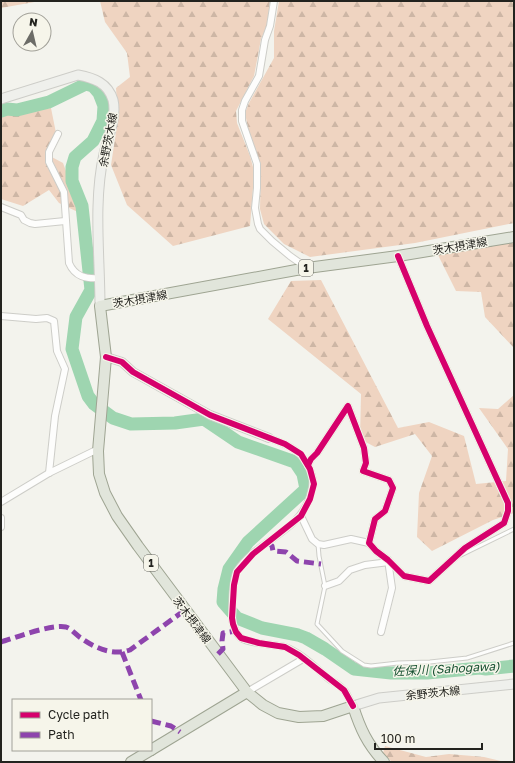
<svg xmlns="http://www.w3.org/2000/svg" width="515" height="763" font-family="'Golos Text','Noto Sans JP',sans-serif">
<defs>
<pattern id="forest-firs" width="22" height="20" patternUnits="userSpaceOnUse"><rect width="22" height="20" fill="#efd4c1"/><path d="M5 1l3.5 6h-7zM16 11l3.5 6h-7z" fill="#cdb6a5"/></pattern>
</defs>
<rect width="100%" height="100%" fill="#f3f3ed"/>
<!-- forest -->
<g fill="url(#forest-firs)">
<path d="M1 1H40L1 8Z"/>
<path d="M100 1H270L267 26 261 39 254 76 236 111 237 123 250 156 253 167V188L250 226 173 246 127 205 111 165 118 119 116 88 130 77 127 53 105 22Z"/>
<path d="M279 1H514V223L415 243 310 257 284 244 264 224 260 209 261 165 249 133 245 113 249 103 274 58V31Z"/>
<path d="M51 108 56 133 48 155 63 163 82 214 59 203 49 190 23 206 1 199V115Z"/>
<path d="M514 240V348L485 317 481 292 456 291 437 253Z"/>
<path d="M321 280 398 428 429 422 464 436 476 484 506 481 508 449 479 408 498 409 514 395V513L493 520 432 551 417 537 419 493 432 456 415 434 375 447 360 439 361 394 268 319 291 281Z"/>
<path d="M385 746 426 757 449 754 484 757 505 762H392L383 753Z"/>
</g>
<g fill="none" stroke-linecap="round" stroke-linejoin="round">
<!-- river -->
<path stroke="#9ed5b0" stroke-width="13" d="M1 111 7 109 17 110 49 102 86 84 93 86 99 93 104 106 103 121 93 141 75 157 72 167V181L82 206 91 290 76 317 72 349 88 396 94 404 113 418 131 424 175 423 204 419 238 442 295 462 303 474 306 489 248 542 229 569 224 589 223 602 237 618 262 628 298 635 306 638 325 649 354 669 391 673H427L480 668 486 669 514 666"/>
<!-- service casing -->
<g stroke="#cdcdc8" stroke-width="5">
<g id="service">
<path d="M318 544 319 556 325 586 317 624 342 651 364 665 371 666 398 663 430 662 467 658 514 643"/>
<path d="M459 556 514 529"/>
</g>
</g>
<!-- minor casing -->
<g stroke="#cdcdc8" stroke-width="8">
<g id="minor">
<path d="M274 1 270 26 265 40 259 76 245 101 242 110V121L257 164V188L255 208 258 224 260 229 272 241 290 256 307 268"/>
<path d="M58 134 49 152V162L64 192 69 263C75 277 86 279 100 278"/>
<path d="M1 207 21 215 24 220 30 223 35 224 65 221"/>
<path d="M1 316 36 319 47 318 54 321 57 351 65 369 55 416 49 473"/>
<path d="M269 438C290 445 306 453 312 476 314 484 312 488 310 496 300 532 256 541 237 571 232 580 232 604 232 616 232 622 235 633 241 638 249 644 274 644 285 647 300 652 317 669 329 679 334 682 340 686 344 690 347 694 350 701 353 706"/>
<path d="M308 465 311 459 317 453 348 406 364 448 366 463 363 471 389 480 393 488 385 511 375 519 369 543 376 551 388 560 404 576 429 581 465 548 504 523 508 511V503L427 326 398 256"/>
<path d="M1 502 49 473 94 451H98"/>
<path d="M301 516 312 539 318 544 324 545 351 539 369 543"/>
<path d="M1 518V527"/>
<path d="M325 586 339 581 350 570 365 565 389 562"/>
<path d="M381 632 392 588 388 560"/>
<path d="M247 692 303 659"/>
</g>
</g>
<!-- tertiary casing -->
<g stroke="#cdcdc8" stroke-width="10">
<path id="tertiary" d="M106 357 122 362 133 372 210 415 269 438"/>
</g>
<!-- secondary casing -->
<g stroke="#cdcdc8" stroke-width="11">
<g id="secondary">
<path d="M1 99 78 75C94 78 108 83 113 100 117 117 108 137 104 154 93 201 100 257 100 306"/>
<path d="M353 706 379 698 514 684"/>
</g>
</g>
<!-- primary casing -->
<g stroke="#9ea492" stroke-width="12">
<g id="primary">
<path d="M151 750 247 692"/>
<path d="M131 762 151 750"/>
<path d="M384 762C367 744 360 728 353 706L323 716 299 717 278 713 263 705 247 692 138 546 117 516 105 493 99 474 98 451 106 357 100 306 307 268 398 256 514 237"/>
</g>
</g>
<!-- service -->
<use href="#service" stroke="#fdfdfc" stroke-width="3"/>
<!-- minor -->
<use href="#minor" stroke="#fdfdfc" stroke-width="6"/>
<!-- tertiary -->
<use href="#tertiary" stroke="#fdfdfc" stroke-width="8"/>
<!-- secondary -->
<use href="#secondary" stroke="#eff0ec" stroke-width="9"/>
<!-- primary -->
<use href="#primary" stroke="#e1e5db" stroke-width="10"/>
<!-- quiet -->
<g stroke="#8e44ad" stroke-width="5" stroke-dasharray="10 5" stroke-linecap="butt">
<path d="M268 542 272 546 273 551 286 552 297 561 321 564"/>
<path d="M1 642C17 637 51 624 66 627 72 629 76 635 81 638 95 648 113 656 130 650L185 610"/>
<path d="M122 652 141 700"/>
<path d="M218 654 223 649 222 641 223 633 236 631"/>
<path d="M151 721 171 726 180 732"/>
</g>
<!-- cycleway casing -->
<g stroke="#f6f5ea" stroke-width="8">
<g id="cycleway">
<path d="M106 357 122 362 133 372 210 415 285 444 301 454 310 469 314 484 310 499 301 516 253 554 237 572 234 585 232 618 233 624 236 632 241 638 259 643 285 647 299 655 344 690 353 706"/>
<path d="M308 465 311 459 317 453 348 406 364 448 366 463 363 471 389 480 393 488 385 511 375 519 369 543 376 551 388 560 404 576 429 581 465 548 504 523 508 511V503L427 326 398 256"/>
</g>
</g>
<!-- cycleway -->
<use href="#cycleway" stroke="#d6006c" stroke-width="6"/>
</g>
<g text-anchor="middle" stroke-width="3" stroke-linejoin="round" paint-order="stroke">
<!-- shield labels -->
<g fill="#f6f5ea" stroke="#62625c" stroke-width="1">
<rect x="299" y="260" width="14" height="16" rx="3"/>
<rect x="144" y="555" width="14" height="16" rx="3"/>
</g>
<g font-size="10" font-weight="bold" fill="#23231f">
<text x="306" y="272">1</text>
<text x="151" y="567">1</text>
</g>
<!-- street labels -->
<g font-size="11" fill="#23231f" stroke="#f6f5ea">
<text transform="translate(108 140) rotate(-79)" y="4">余野茨木線</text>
<text transform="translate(460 246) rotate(-10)" y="4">茨木摂津線</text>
<text transform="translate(140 299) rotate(-10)" y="4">茨木摂津線</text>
<text transform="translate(192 620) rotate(53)" y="4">茨木摂津線</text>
<text transform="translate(433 693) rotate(-6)" y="4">余野茨木線</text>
</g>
<!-- water labels -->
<g font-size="12" font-style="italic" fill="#165131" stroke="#f6f5ea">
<text transform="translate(446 669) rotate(-3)" y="4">佐保川 (Sahogawa)</text>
</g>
</g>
<!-- border -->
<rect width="515" height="763" fill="none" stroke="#23231f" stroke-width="4"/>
<!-- legend -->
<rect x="12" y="699" width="140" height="52" fill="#f6f5ea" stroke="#a2a199"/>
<rect x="20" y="712" width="20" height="6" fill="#d6006c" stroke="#a2a199"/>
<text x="48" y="719" font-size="12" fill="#23231f">Cycle path</text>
<rect x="20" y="732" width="20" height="6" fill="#8e44ad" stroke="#a2a199"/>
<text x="48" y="739" font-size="12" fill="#23231f">Path</text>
<!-- north arrow -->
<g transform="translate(32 32) rotate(8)"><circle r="19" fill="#f6f5ea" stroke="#a2a199"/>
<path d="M0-3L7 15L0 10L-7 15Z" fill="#6c6c67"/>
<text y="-6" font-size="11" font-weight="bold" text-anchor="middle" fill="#23231f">N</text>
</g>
<!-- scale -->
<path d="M375 743v6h107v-6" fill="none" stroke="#23231f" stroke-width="2"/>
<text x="381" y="743" font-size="12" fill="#23231f" stroke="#f6f5ea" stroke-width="3" paint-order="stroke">100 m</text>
</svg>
